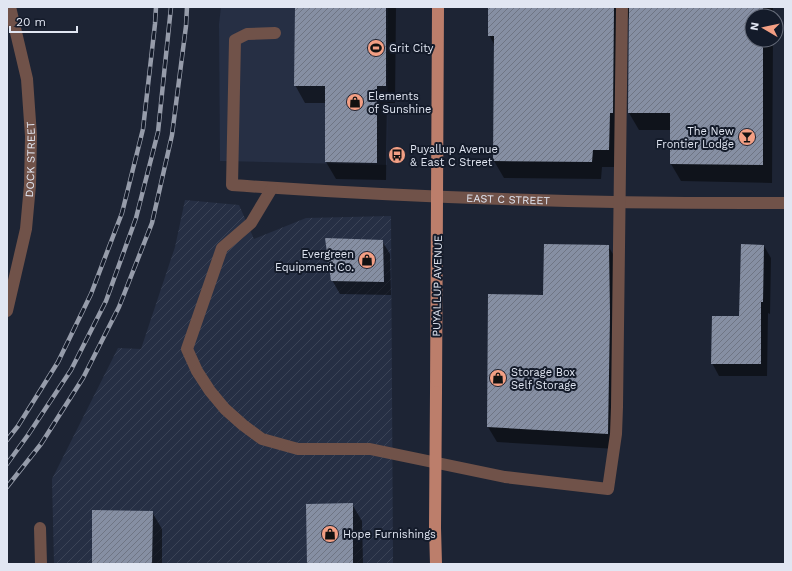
<svg xmlns="http://www.w3.org/2000/svg" width="792" height="571" font-family="'Work Sans',sans-serif">
<defs>
<pattern id="industrial-furrows" width="10" height="10" patternUnits="userSpaceOnUse"><rect width="10" height="10" fill="#262f44"/><path d="M-1 1l2-2M0 10L10 0M9 11l2-2" fill="none" stroke="#3b4356"/></pattern>
<pattern id="building-hatch" width="6" height="6" patternUnits="userSpaceOnUse"><rect width="6" height="6" fill="#868fa3"/><path d="M-1 1l2-2M0 6l6-6M5 7l2-2" fill="none" stroke="#6f7584"/></pattern>
</defs>
<rect width="100%" height="100%" fill="#1d2434"/>
<!-- built -->
<path fill="#262f44" d="M221 7H388L387 165 220 161 219 24Z"/>
<!-- industrial -->
<path fill="url(#industrial-furrows)" d="M185 200 239 205 254 239 306 218 391 216 393 564H54L52 479 118 348 141 349 175 247Z"/>
<!-- shadow -->
<g fill="#0007">
<path d="M296 7H396L395 103H387L386 180 336 179 326 162V103H305L295 85Z"/>
<path d="M489 7H773V16H752V40H773L772 183 681 181 671 164V130H639L629 113 630 17 628 18 619 167H602L601 179 504 178 494 161 495 46 489 35Z"/>
<path d="M382 241 390 254 391 295 340 294 332 280Z"/>
<path d="M608 246 618 262 617 449 497 442 488 427 544 296Z"/>
<path d="M764 246 771 258 770 314 768 313 767 376H719L712 363 740 317Z"/>
<path d="M352 504 362 521 363 564H308Z"/>
<path d="M152 512 162 529V564H93Z"/>
</g>
<!-- building -->
<g fill="url(#building-hatch)">
<path d="M295 7H386V86H377V163L325 162V86H294Z"/>
<path d="M488 7H614L613 113H610L609 150H593L592 162 493 161 494 36H488Z"/>
<path d="M629 7H763V16H752V40H763V165L670 164V113H628Z"/>
<path d="M325 238 383 240 384 282 331 281Z"/>
<path d="M544 244 609 245 610 315 608 434 487 427 488 294 543 295Z"/>
<path d="M741 244 764 245 763 302H761V364H711L712 316H739Z"/>
<path d="M353 503V564H307L306 504Z"/>
<path d="M92 510 153 511 152 564H92Z"/>
</g>
<g fill="none" stroke-linecap="round" stroke-linejoin="round">
<!-- minor -->
<g stroke="#705249" stroke-width="12">
<path id="s1" d="M275 33 247 34 235 40 232 185C416 198 601 204 785 203"/>
<path d="M272 188 251 223 222 248 187 349 197 371 210 391 225 409 243 425 262 439 298 449H370L505 477 608 489 616 434 617 407 622 7"/>
<path id="s2" d="M7 311 26 229 30 185 31 136 27 79 10 7"/>
<path d="M40 528 41 564"/>
</g>
<!-- major -->
<g stroke="#bc7e6b" stroke-width="12">
<path d="M436 392 438 7"/>
<path d="M435 528 436 564"/>
</g>
<!-- rail casing -->
<g stroke="#969caa" stroke-width="4.5">
<g id="rail">
<path d="M7 440 18 426 58 362 91 294 122 213 143 129 155 24 156 7"/>
<path d="M7 464 28 435 71 370 106 301 136 218 158 132 171 7"/>
<path d="M7 487 41 444 83 378 119 307 152 223 172 135 186 26 187 7"/>
</g>
</g>
<!-- rail -->
<use href="#rail" stroke="#141b2a" stroke-width="3" stroke-dasharray="9" stroke-linecap="butt"/>
<!-- major-bridge -->
<path stroke="#bc7e6b" stroke-width="12" d="M435 528 436 392"/>
</g>
<!-- icons -->
<defs>
<g id="stadium-disc" transform="scale(0.9)"><circle r="9.5" fill="#f39f84" stroke="#141b2a"/><path d="M0-5a6.5 5 0 1 0 0 10a6.5 5 0 1 0 0-10ZM-3.5-1.8h7v3.6h-7Z" fill="#111"/></g>
<g id="shop-disc" transform="scale(0.9)"><circle r="9.5" fill="#f39f84" stroke="#141b2a"/><path d="M-5-2.5h2.3a2.7 3.5 0 0 1 5.4 0H5L5.5 6h-11ZM-1.5-2.5h3a1.5 2.3 0 0 0-3 0Z" fill="#111"/></g>
<g id="bar-disc" transform="scale(0.9)"><circle r="9.5" fill="#f39f84" stroke="#141b2a"/><path d="M-6-5H6L.8 .8V4.5H3.5V6h-7V4.5H-.8V.8Z" fill="#111"/></g>
<g id="bus-disc" transform="scale(0.9)"><circle r="9.5" fill="#f39f84" stroke="#141b2a"/><path d="M-5-6H5V4H4V6H2V4H-2V6H-4V4H-5ZM-3.5-4V0h7V-4ZM-3.5 1.2v1.5H-2V1.2ZM2 1.2v1.5H3.5V1.2Z" fill="#111"/></g>
</defs>
<g fill-rule="evenodd">
<use href="#stadium-disc" x="376" y="48"/>
<use href="#shop-disc" x="355" y="102"/>
<use href="#bar-disc" x="747" y="137"/>
<use href="#bus-disc" x="397" y="155"/>
<use href="#shop-disc" x="367" y="260"/>
<use href="#shop-disc" x="498" y="378"/>
<use href="#shop-disc" x="330" y="534"/>
</g>
<g text-anchor="middle" stroke-width="4" stroke-linejoin="round" paint-order="stroke">
<!-- poi labels -->
<g font-size="11" fill="#e1e6f2" stroke="#141b2a" text-anchor="start">
<text x="389" y="52">Grit City</text>
<text x="368" y="100">Elements<tspan x="368" dy="13">of Sunshine</tspan></text>
<text x="734" y="135" text-anchor="end">The New<tspan x="734" dy="13">Frontier Lodge</tspan></text>
<text x="410" y="153">Puyallup Avenue<tspan x="410" dy="13">&amp; East C Street</tspan></text>
<text x="354" y="258" text-anchor="end">Evergreen<tspan x="354" dy="13">Equipment Co.</tspan></text>
<text x="511" y="376">Storage Box<tspan x="511" dy="13">Self Storage</tspan></text>
<text x="343" y="538">Hope Furnishings</text>
</g>
<!-- street labels -->
<g font-size="11" fill="#e1e6f2" stroke="#141b2a">
<text dy="4" stroke="none"><textPath href="#s2" startOffset="154">DOCK STREET</textPath></text>
<text dy="4" stroke="none"><textPath href="#s1" startOffset="463">EAST C STREET</textPath></text>
<text transform="translate(437 286) rotate(-89)" y="4">PUYALLUP AVENUE</text>
</g>
</g>
<!-- border -->
<rect width="792" height="571" fill="none" stroke="#e1e6f2" stroke-width="16"/>
<!-- north arrow -->
<g transform="translate(764 28) rotate(279)"><circle r="19" fill="#141b2a" stroke="#666c7a"/>
<path d="M0-3L7 15L0 10L-7 15Z" fill="#f39f84"/>
<text y="-6" font-size="11" font-weight="bold" text-anchor="middle" fill="#e1e6f2">N</text>
</g>
<!-- scale -->
<path d="M10 26v6h67v-6" fill="none" stroke="#e1e6f2" stroke-width="2"/>
<text x="16" y="26" font-size="12" fill="#e1e6f2" stroke="#141b2a" stroke-width="3" paint-order="stroke">20 m</text>
</svg>
